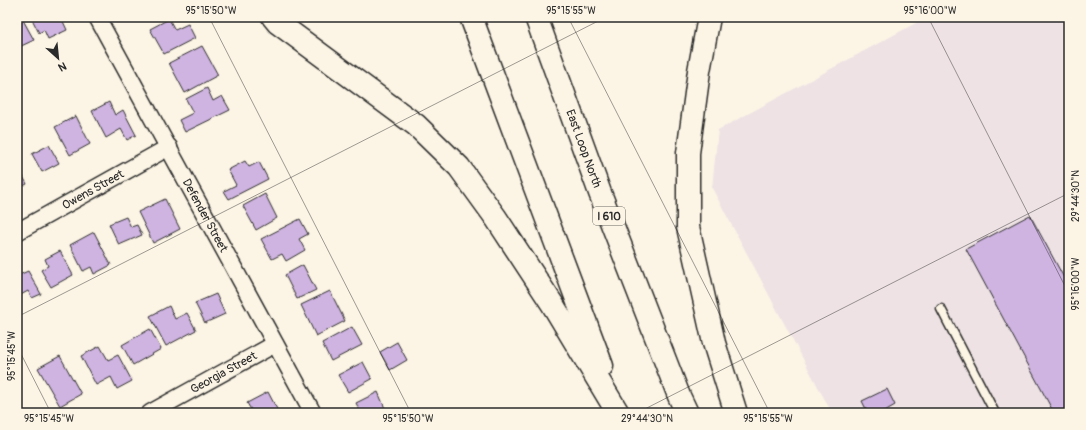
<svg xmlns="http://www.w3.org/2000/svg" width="1086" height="430" font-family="Pangolin,sans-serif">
<rect width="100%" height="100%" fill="#fcf5e5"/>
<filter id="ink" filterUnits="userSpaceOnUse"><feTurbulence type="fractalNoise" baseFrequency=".025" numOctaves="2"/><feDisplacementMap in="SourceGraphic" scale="8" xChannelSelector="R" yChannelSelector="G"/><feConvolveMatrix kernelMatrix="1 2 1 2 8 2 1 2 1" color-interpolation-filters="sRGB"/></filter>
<g filter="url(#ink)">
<!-- built -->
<path fill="#eee2e4" d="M927 17H1069V413H832L712 188 718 130Z"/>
<!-- building -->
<g fill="#cfb4e2" stroke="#2b2b2b">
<path d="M31 17H61L67 30 48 39 44 30 39 33Z"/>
<path d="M169 19 175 30 188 24 195 38 164 54 150 29Z"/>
<path d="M23 20 34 40 17 48V23Z"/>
<path d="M202 46 218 75 185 93 169 63Z"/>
<path d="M207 88 213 101 222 96 230 110 185 132 179 120 193 113 186 99Z"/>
<path d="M109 102 115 115 123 110 136 135 127 140 121 129 106 138 92 111Z"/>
<path d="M76 116 90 144 70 155 55 127Z"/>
<path d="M49 145 59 163 42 172 32 154Z"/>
<path d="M245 161 249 167 259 162 268 179 229 199 224 191 236 185 228 170Z"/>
<path d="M17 165 27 184 17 189Z"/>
<path d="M265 194 277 218 256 230 243 206Z"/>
<path d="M165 199 180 229 153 243 138 212Z"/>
<path d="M1030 215 1069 287V413H1054L966 249Z"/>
<path d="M126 217 131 227 137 225 142 235 119 245 109 224Z"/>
<path d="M300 219 308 234 299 239 305 250 286 261 282 254 272 259 261 239Z"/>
<path d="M94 232 111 265 94 274 91 267 83 271 70 245Z"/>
<path d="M60 251 73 275 51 287 41 270 48 266 45 259Z"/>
<path d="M303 265 316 290 297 299 285 275Z"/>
<path d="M28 271 41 294 32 298 28 291 17 297V276Z"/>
<path d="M330 291 345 321 316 336 301 305Z"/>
<path d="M216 294 225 314 205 323 195 303Z"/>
<path d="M169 306 175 319 187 313 196 330 166 346 150 316Z"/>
<path d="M352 327 362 345 331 361 322 343Z"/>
<path d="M150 329 161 349 133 365 122 345Z"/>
<path d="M397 342 407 360 390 370 380 352Z"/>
<path d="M100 346 108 360 118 355 132 381 117 389 111 377 96 385 81 356Z"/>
<path d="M60 356 81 394 60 406 38 368Z"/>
<path d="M363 362 372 379 348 392 338 375Z"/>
<path d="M887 389 895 405 883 412 884 413H868L862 401Z"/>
<path d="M268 392 279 413H253L247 403Z"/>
<path d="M378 392 387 413H361L356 403Z"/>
</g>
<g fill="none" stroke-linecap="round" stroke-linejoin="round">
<!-- service casing -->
<g stroke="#2b2b2b" stroke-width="11">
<path id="service" d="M941 309 995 413"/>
</g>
<!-- minor casing -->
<g stroke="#2b2b2b" stroke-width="19">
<g id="minor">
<path id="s1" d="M97 17 313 413"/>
<path id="s2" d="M17 232 169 147"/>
<path id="s3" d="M150 413 275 344"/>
</g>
</g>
<!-- motorway casing -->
<g stroke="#2b2b2b" stroke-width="25">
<g id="motorway">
<path d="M273 17 278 23 416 125 459 167 496 218 553 305 618 413"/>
<path d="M471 17 602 366"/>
<path id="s4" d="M536 17 600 193 679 396 687 413"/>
<path d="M709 17 699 71 688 153V227L714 343 736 413"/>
</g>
</g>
<!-- service -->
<use href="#service" stroke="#fcf5e5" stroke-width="8"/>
<!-- minor -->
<use href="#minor" stroke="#fcf5e5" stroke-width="16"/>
<!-- motorway -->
<use href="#motorway" stroke="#fcf5e5" stroke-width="22"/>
</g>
</g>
<!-- ticks -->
<path fill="none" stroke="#2b2b2b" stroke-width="1" stroke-opacity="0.45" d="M209 17 411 413M568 17 770 413M928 17 1069 294M17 317 606 17M17 346 51 413M637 413 1069 193"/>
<g text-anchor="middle" stroke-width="3" stroke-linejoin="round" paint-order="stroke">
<!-- shield labels -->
<rect fill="#fcf5e5" stroke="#6a6863" stroke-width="1" x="593" y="207" width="32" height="18" rx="3"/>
<g font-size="11" font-weight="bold" fill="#2b2b2b">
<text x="609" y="220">I 610</text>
</g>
<!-- street labels -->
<g font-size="12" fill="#2b2b2b" stroke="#fcf5e5">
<text dy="4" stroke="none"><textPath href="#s4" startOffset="140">East Loop North</textPath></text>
<text dy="4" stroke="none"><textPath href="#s2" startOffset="87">Owens Street</textPath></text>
<text dy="4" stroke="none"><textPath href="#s1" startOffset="226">Defender Street</textPath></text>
<text dy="4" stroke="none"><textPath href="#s3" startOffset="84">Georgia Street</textPath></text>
</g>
</g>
<!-- margin -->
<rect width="1086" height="430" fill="none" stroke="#fcf5e5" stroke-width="44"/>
<!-- north arrow -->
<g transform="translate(58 58) rotate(153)" stroke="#fcf5e5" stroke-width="3" paint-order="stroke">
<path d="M0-3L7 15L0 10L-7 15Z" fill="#2b2b2b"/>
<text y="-6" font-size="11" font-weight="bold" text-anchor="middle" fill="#2b2b2b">N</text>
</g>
<rect x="22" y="22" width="1042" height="386" fill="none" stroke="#2b2b2b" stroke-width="1.5"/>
<g font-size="10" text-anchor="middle" fill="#2b2b2b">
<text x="211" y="14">95°15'50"W</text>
<text x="571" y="14">95°15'55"W</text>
<text x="930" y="14">95°16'00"W</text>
<text transform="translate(1075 196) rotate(-90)" y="4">29°44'30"N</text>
<text transform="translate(1075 284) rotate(-90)" y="4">95°16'00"W</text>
<text transform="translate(11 356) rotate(-90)" y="4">95°15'45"W</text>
<text x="49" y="422">95°15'45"W</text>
<text x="408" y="422">95°15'50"W</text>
<text x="647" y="422">29°44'30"N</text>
<text x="768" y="422">95°15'55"W</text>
</g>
</svg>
